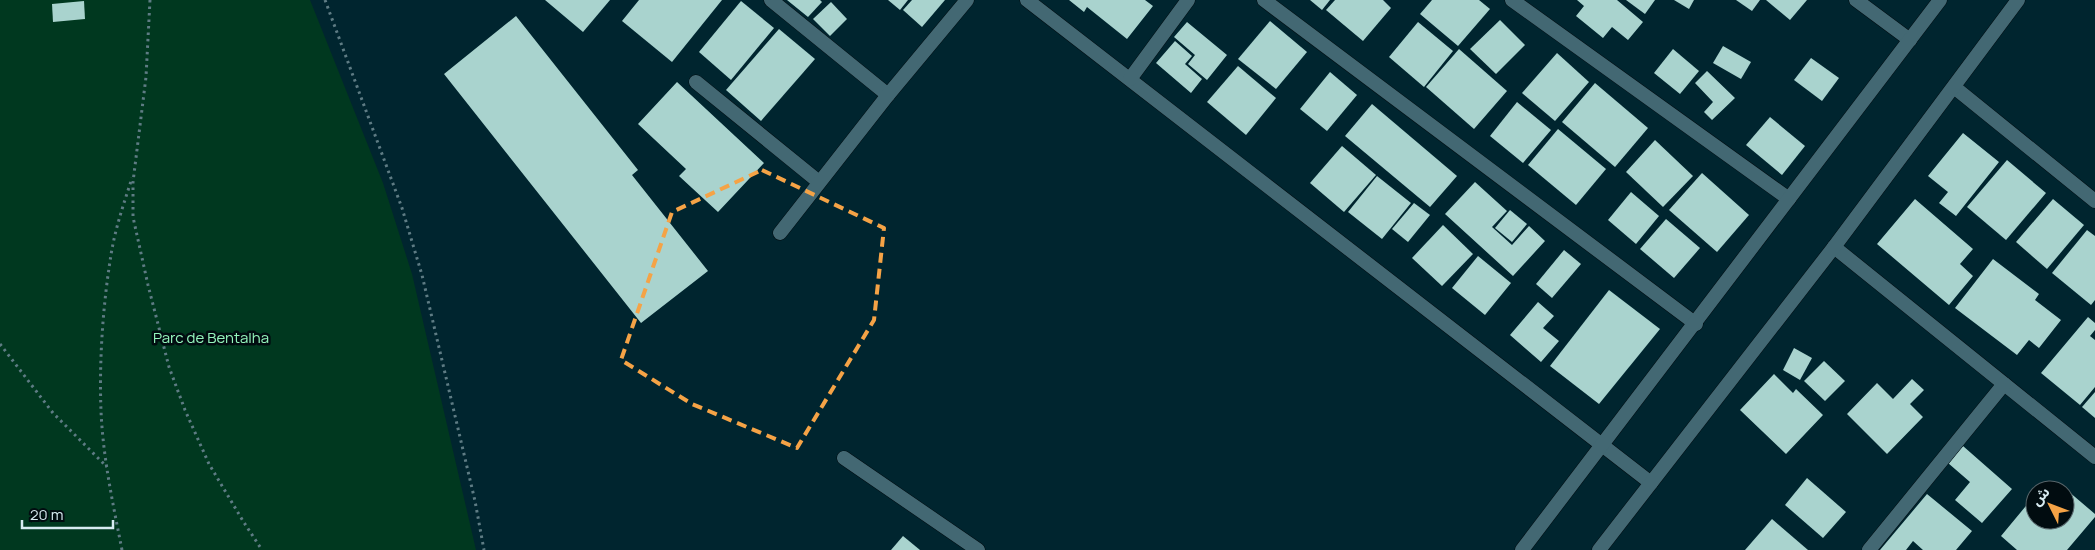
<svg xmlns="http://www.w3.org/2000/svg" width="2095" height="550" font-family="Manrope,'Noto Sans Arabic',sans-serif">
<rect width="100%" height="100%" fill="#00252f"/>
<!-- green -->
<path fill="#00381f" d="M0 0H310L383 183 412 274 476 550H0Z"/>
<!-- building -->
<g fill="#a9d3ce">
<path d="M545 0H610L583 32Z"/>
<path d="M639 0H722L672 62 622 21Z"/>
<path d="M787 0H820L822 2 808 17Z"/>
<path d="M888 0H908L900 10Z"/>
<path d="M912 0H945L922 27 903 10Z"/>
<path d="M1069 0H1145L1153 6 1127 39 1087 7 1084 12Z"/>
<path d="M1310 0H1330L1322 10Z"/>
<path d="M1335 0H1383L1391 8 1363 41 1326 10Z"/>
<path d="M1432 0H1479L1490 9 1458 46 1420 14Z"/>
<path d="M1577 0H1617L1643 22 1628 40 1612 27 1603 38 1576 16 1584 6Z"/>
<path d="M1626 0H1655L1645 14Z"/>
<path d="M1674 0H1694L1689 9Z"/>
<path d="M1736 0H1760L1752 11Z"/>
<path d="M1766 0H1807L1790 20Z"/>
<path d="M84 1 85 19 53 22 52 4Z"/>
<path d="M741 1 774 28 731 80 699 52Z"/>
<path d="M831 2 847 19 830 36 813 19Z"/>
<path d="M516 16 638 170 632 175 708 271 641 323 444 74Z"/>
<path d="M1500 20 1525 45 1496 74 1470 49Z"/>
<path d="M1270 21 1307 52 1276 89 1238 59Z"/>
<path d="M1187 22 1227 55 1207 80 1188 64 1195 55 1174 37Z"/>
<path d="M1418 22 1453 51 1424 87 1389 57Z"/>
<path d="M779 29 815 59 761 121 726 90Z"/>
<path d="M1175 41 1192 56 1185 64 1202 79 1191 93 1156 63Z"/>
<path d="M1723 46 1751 62 1741 79 1713 63Z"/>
<path d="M1459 49 1507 91 1474 129 1426 87Z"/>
<path d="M1673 49 1699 71 1680 94 1654 73Z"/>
<path d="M1557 53 1589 82 1555 121 1522 93Z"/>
<path d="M1811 58 1839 78 1822 101 1794 80Z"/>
<path d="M1238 66 1276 98 1246 135 1207 102Z"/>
<path d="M1707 71 1735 98 1712 120 1704 112 1713 102 1695 83Z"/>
<path d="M1330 72 1357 95 1327 131 1300 109Z"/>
<path d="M677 82 764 163 718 212 679 176 686 169 638 124Z"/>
<path d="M1595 83 1648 128 1615 167 1562 122Z"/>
<path d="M1517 102 1551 130 1523 163 1490 136Z"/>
<path d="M1372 104 1457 176 1430 207 1345 136Z"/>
<path d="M1770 117 1805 146 1782 175 1746 145Z"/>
<path d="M1558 129 1606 169 1576 205 1528 165Z"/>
<path d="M1963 133 1999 162 1956 216 1939 203 1948 192 1928 176Z"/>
<path d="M1655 140 1693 176 1663 207 1626 172Z"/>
<path d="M1342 146 1376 175 1344 212 1310 183Z"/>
<path d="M2007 160 2046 193 2006 240 1967 207Z"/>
<path d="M1702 173 1749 215 1717 252 1669 210Z"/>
<path d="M1377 176 1411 203 1382 239 1348 212Z"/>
<path d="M1475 182 1507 211 1492 227 1512 245 1529 226 1545 241 1513 276 1445 214Z"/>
<path d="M1631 192 1659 216 1636 244 1608 220Z"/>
<path d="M1915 199 1973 249 1960 264 1973 276 1949 305 1877 244Z"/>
<path d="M2053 199 2084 225 2047 269 2016 242Z"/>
<path d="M1414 203 1430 215 1408 242 1392 229Z"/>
<path d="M1510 210 1527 224 1512 242 1495 228Z"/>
<path d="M1666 219 1700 248 1674 278 1640 249Z"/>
<path d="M1443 225 1473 254 1442 286 1412 258Z"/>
<path d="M2087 230 2095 236V300L2091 305 2052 273Z"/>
<path d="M1564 250 1581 264 1552 298 1536 284Z"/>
<path d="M1478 256 1511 283 1485 315 1452 288Z"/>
<path d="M1993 259 2039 294 2035 300 2061 320 2039 348 2029 340 2017 355 1955 308Z"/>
<path d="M1609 290 1660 329 1599 404 1550 366Z"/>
<path d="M1538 302 1554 316 1543 328 1559 341 1541 362 1510 335Z"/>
<path d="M2088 317 2095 323V330L2090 336 2095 340V387L2080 405 2041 373Z"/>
<path d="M1794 348 1812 358 1800 380 1783 370Z"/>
<path d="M1824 361 1845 381 1825 401 1804 381Z"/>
<path d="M1774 374 1793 393 1796 389 1823 415 1786 454 1740 410Z"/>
<path d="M1912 379 1924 390 1910 404 1923 417 1887 454 1847 414 1877 383 1893 399Z"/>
<path d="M2095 392V418L2082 407Z"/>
<path d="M1963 446 2012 489 1982 523 1955 500 1970 482 1948 463Z"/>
<path d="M1807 478 1846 512 1823 538 1785 505Z"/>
<path d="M2046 482 2056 490H2039Z"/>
<path d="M2068 491 2095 514V517L2067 550H2017L2001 536 2035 495V520H2065V495Z"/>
<path d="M1927 494 1972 531 1956 550H1923L1913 541 1906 550H1880Z"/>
<path d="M1772 519 1808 550H1745Z"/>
<path d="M903 536 920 550H891Z"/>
</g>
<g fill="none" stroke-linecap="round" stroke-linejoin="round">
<!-- minor casing -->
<g stroke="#000d12" stroke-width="15">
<g id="minor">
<path d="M771 0 888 95"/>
<path d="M1027 0 1651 483"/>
<path d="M1264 0 1696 324"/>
<path d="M1512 0 1789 199"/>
<path d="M1856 0 1910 40"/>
<path d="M1130 79 1188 0"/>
<path d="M696 82 819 182"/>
<path d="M1954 87 2095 201"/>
<path d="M780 233 888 95 967 0"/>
<path d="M1834 247 2095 457"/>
<path d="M844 458 978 550"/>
<path d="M1869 550 2004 384"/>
</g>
</g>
<!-- tertiary casing -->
<g stroke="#000d12" stroke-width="15">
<g id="tertiary">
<path d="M1522 550 1940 0"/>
<path d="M1599 550 1834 247 2018 0"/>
</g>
</g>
<!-- path -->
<g stroke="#5e7c84" stroke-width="3" stroke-dasharray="2.5 4" stroke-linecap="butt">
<path d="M150 0 146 77 133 182V217L148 285 169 367 185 410 209 464 243 521 262 550"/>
<path d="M325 0 402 208 422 275 475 501 484 550"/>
<path d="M0 344 53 413 107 467"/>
<path d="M122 550C113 504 103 458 101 411 99 361 103 304 111 255 115 229 124 203 132 178"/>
</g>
<!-- minor -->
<use href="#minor" stroke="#436873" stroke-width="14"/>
<!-- tertiary -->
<use href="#tertiary" stroke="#436873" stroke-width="14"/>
</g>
<!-- marked area -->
<path fill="none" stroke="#f5a346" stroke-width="4" stroke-dasharray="10 6" stroke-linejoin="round" d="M762 170 884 228 874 320 797 448 692 404 621 360 672 212Z"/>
<g text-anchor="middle" stroke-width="5" stroke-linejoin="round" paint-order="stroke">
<!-- park labels -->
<g font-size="15" fill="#94f5bc" stroke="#010c10">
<text x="211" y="343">Parc de Bentalha</text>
</g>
</g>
<!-- north arrow -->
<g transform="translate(2050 505) rotate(312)"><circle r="24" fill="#010c10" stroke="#57656a"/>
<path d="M0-4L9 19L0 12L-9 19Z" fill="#f5a346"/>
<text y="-8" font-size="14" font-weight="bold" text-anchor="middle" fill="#d7ebf1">ش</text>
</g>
<!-- scale -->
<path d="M22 520v8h91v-8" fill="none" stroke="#d7ebf1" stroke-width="2.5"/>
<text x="30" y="520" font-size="15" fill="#d7ebf1" stroke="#010c10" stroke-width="4" paint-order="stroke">20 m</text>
</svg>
